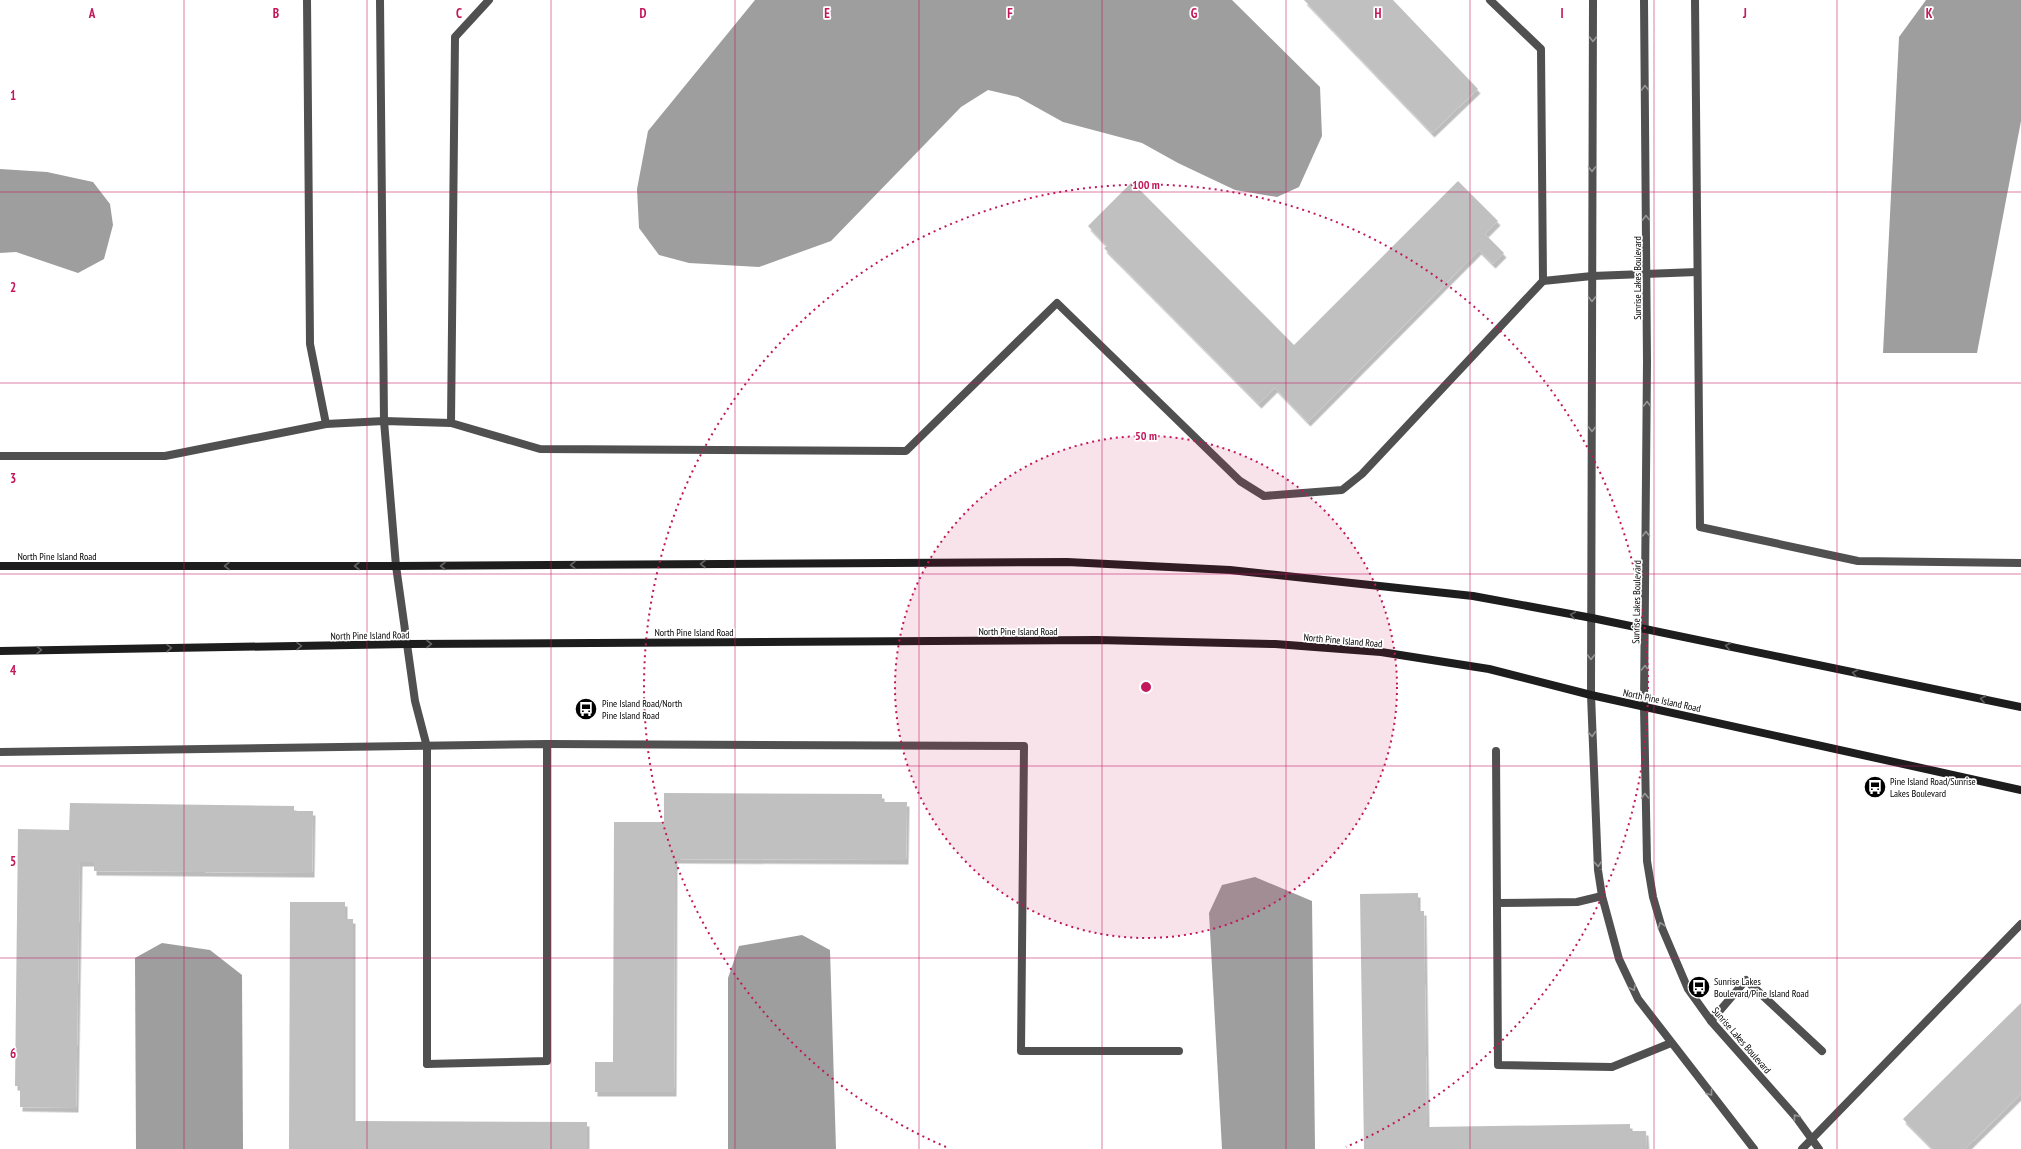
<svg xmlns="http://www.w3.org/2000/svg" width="2021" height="1149" font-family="'PT Sans Narrow',sans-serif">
<defs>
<filter id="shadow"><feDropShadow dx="2.5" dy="4.5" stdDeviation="0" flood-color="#0004"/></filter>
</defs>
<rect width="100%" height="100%" fill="#fff"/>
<!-- water -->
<g fill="#9e9e9e">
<path d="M755 0H1232L1320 87 1322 136 1299 187 1277 197 1235 190 1178 163 1142 143 1063 122 1018 97 988 90 961 107 831 241 759 267 689 263 659 255 639 228 637 189 648 131Z"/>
<path d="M1926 0H2021V121L1977 353H1883L1899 37Z"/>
<path d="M0 169 47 172 93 182 110 204 113 225 104 259 78 273 16 252 0 253Z"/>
<path d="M1255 877 1312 901 1315 1149H1222L1209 913 1222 885Z"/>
<path d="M802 935 830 950 836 1149H728V978L739 946Z"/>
<path d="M162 943 210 950 242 975 243 1149H136L135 958Z"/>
</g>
<!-- building -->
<g fill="#c0c0c0" filter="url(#shadow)">
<path d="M1304 0H1393L1478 89 1432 133Z"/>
<path d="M1458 181 1498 221 1485 234 1504 253 1493 264 1479 250 1308 422 1275 388 1259 404 1104 248 1107 246 1088 226 1132 182 1294 345Z"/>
<path d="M664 793 882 794V802H907L906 860 675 859 674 1092H595V1062H613L614 822H664Z"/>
<path d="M70 803 294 806V811H313L312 873 94 871V862H80L76 1108 20 1107V1086H15L18 829 69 830Z"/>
<path d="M1418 893V911H1424L1427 1127 1630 1124V1131H1646L1647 1149H1364L1360 894Z"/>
<path d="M290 902H345V919H353V1121L587 1122V1149H289Z"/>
<path d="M2021 1003V1094L1965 1149H1933L1903 1119Z"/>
</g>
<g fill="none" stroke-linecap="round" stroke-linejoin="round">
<!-- service -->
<g stroke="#505050" stroke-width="8">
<path d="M307 0 310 344 326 424 384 421 451 423 540 449 906 451 1057 303 1240 481 1264 496 1342 490 1362 474 1543 281"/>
<path d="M380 0 384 421 396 566"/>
<path d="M1490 0 1541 49 1543 281 1592 276 1697 272"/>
<path d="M1695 0 1700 527 1858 561 2021 563"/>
<path d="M451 423 455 37 489 0"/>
<path d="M0 456H165L326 424"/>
<path d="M547 744 1024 746 1021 1051H1179"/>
<path d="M1496 751 1498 1065 1612 1067 1671 1043"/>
<path d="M0 752 547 744V1061L427 1064"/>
<path d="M1497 903 1577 902 1602 896"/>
<path d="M1711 1021 1746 980 1822 1051"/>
<path d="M1802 1149 2021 924"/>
</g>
<!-- minor -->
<path stroke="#505050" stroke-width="8" d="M396 566 415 701 427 747V1064"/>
<!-- tertiary -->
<g stroke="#505050" stroke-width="8">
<path d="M1593 0 1591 695 1598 870 1602 896 1619 959 1638 999 1754 1149"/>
<path d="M1644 0 1647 361 1644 707 1647 861 1653 897 1662 928 1688 989 1711 1021 1795 1116 1819 1149"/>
</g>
<!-- secondary -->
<g stroke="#1d1d1d" stroke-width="8">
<path d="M0 566H396L1067 562 1230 570 1473 596 1592 618 2021 707"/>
<path d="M0 651 407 644 1097 640 1275 644 1381 652 1489 669 1591 695 2021 790"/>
</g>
</g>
<!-- one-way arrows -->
<defs><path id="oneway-chevron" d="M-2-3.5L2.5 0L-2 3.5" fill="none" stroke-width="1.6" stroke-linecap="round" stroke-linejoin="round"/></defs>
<g stroke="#969696">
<use href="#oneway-chevron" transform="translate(1593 39) rotate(90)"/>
<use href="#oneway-chevron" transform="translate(1645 88) rotate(-91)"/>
<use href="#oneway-chevron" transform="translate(1592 169) rotate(90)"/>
<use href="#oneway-chevron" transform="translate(1646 218) rotate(-91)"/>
<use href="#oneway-chevron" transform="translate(1592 299) rotate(90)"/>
<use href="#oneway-chevron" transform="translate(1647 404) rotate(-90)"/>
<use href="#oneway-chevron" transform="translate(1592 429) rotate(90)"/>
<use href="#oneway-chevron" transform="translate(1646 534) rotate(-90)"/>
<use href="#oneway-chevron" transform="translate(1591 657) rotate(91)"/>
<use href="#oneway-chevron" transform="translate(1645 668) rotate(-89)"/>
<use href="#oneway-chevron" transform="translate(1592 734) rotate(87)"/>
<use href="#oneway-chevron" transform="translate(1645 796) rotate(-91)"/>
<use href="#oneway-chevron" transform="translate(1598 864) rotate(87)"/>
<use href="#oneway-chevron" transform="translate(1661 925) rotate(-108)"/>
<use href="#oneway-chevron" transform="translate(1633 988) rotate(64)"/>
<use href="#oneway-chevron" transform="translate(1710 1093) rotate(52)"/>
<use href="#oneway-chevron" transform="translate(1796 1117) rotate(-128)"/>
</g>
<g stroke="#616161">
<use href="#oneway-chevron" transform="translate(703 564) rotate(180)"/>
<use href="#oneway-chevron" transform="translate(573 565) rotate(180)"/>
<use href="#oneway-chevron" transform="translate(227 566) rotate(180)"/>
<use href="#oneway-chevron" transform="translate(357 566) rotate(180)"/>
<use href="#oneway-chevron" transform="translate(443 566) rotate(180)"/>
<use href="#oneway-chevron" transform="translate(1573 615) rotate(-169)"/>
<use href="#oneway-chevron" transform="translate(429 644)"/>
<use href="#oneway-chevron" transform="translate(299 646) rotate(-1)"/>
<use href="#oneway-chevron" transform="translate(1728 646) rotate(-168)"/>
<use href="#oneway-chevron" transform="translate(169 648) rotate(-1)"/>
<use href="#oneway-chevron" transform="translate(39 650) rotate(-1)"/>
<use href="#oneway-chevron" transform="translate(1855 673) rotate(-168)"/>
<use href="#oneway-chevron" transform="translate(1983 699) rotate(-168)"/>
</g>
<!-- grid -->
<path fill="none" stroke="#c2185b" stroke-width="1" stroke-opacity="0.55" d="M184 0V1149M367 0V1149M551 0V1149M735 0V1149M919 0V1149M1102 0V1149M1286 0V1149M1470 0V1149M1654 0V1149M1837 0V1149M0 192H2021M0 383H2021M0 574H2021M0 766H2021M0 958H2021"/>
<!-- distance rings -->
<circle cx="1146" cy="687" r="251" fill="#c2185b" fill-opacity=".12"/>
<g fill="none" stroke="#c2185b" stroke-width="2" stroke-dasharray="2 4">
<circle cx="1146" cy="687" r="251"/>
<path d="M946 1147A502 502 0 1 1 1346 1147"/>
</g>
<!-- icons -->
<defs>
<g id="bus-disc" transform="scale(1.15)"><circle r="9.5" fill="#000" stroke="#fff"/><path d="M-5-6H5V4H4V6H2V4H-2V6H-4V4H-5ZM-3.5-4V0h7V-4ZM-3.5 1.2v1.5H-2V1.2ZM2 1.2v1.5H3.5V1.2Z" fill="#fff"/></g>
</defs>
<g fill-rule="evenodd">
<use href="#bus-disc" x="586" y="709"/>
<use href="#bus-disc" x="1875" y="787"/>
<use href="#bus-disc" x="1699" y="987"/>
</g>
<g text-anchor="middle" stroke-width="3.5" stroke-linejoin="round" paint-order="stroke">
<!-- street labels -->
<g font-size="10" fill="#000" stroke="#fff">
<text transform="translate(1637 278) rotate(-90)" y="4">Sunrise Lakes Boulevard</text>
<text x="57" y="560">North Pine Island Road</text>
<text transform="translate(1636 602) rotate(-89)" y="4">Sunrise Lakes Boulevard</text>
<text x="1018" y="635">North Pine Island Road</text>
<text x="694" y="636">North Pine Island Road</text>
<text transform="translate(370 635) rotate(-1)" y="4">North Pine Island Road</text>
<text transform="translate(1343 640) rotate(5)" y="4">North Pine Island Road</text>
<text transform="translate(1662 700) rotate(12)" y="4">North Pine Island Road</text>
<text transform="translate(1742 1040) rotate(49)" y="4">Sunrise Lakes Boulevard</text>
</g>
<!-- poi labels -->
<g font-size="10" fill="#000" stroke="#fff" text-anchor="start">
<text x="602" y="707">Pine Island Road/North<tspan x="602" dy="12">Pine Island Road</tspan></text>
<text x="1890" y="785">Pine Island Road/Sunrise<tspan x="1890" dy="12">Lakes Boulevard</tspan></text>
<text x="1714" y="985">Sunrise Lakes<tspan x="1714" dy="12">Boulevard/Pine Island Road</tspan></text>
</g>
</g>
<g font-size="13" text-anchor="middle" font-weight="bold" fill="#c2185b" stroke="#fff" stroke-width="3.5" stroke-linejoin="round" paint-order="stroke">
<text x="92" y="18">A</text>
<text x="276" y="18">B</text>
<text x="459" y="18">C</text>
<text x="643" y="18">D</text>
<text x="827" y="18">E</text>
<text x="1010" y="18">F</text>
<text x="1194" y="18">G</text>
<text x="1378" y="18">H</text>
<text x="1562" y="18">I</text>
<text x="1745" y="18">J</text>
<text x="1929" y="18">K</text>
<text x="13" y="100">1</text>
<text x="13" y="292">2</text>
<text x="13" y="483">3</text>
<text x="13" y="675">4</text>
<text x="13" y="866">5</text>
<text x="13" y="1058">6</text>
</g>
<circle cx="1146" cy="687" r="6" fill="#c2185b" stroke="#fff" stroke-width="2"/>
<g font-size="12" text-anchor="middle" font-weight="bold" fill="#c2185b" stroke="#fff" stroke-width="3.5" stroke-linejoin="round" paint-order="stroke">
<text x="1146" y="189">100 m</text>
<text x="1146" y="440">50 m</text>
</g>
</svg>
